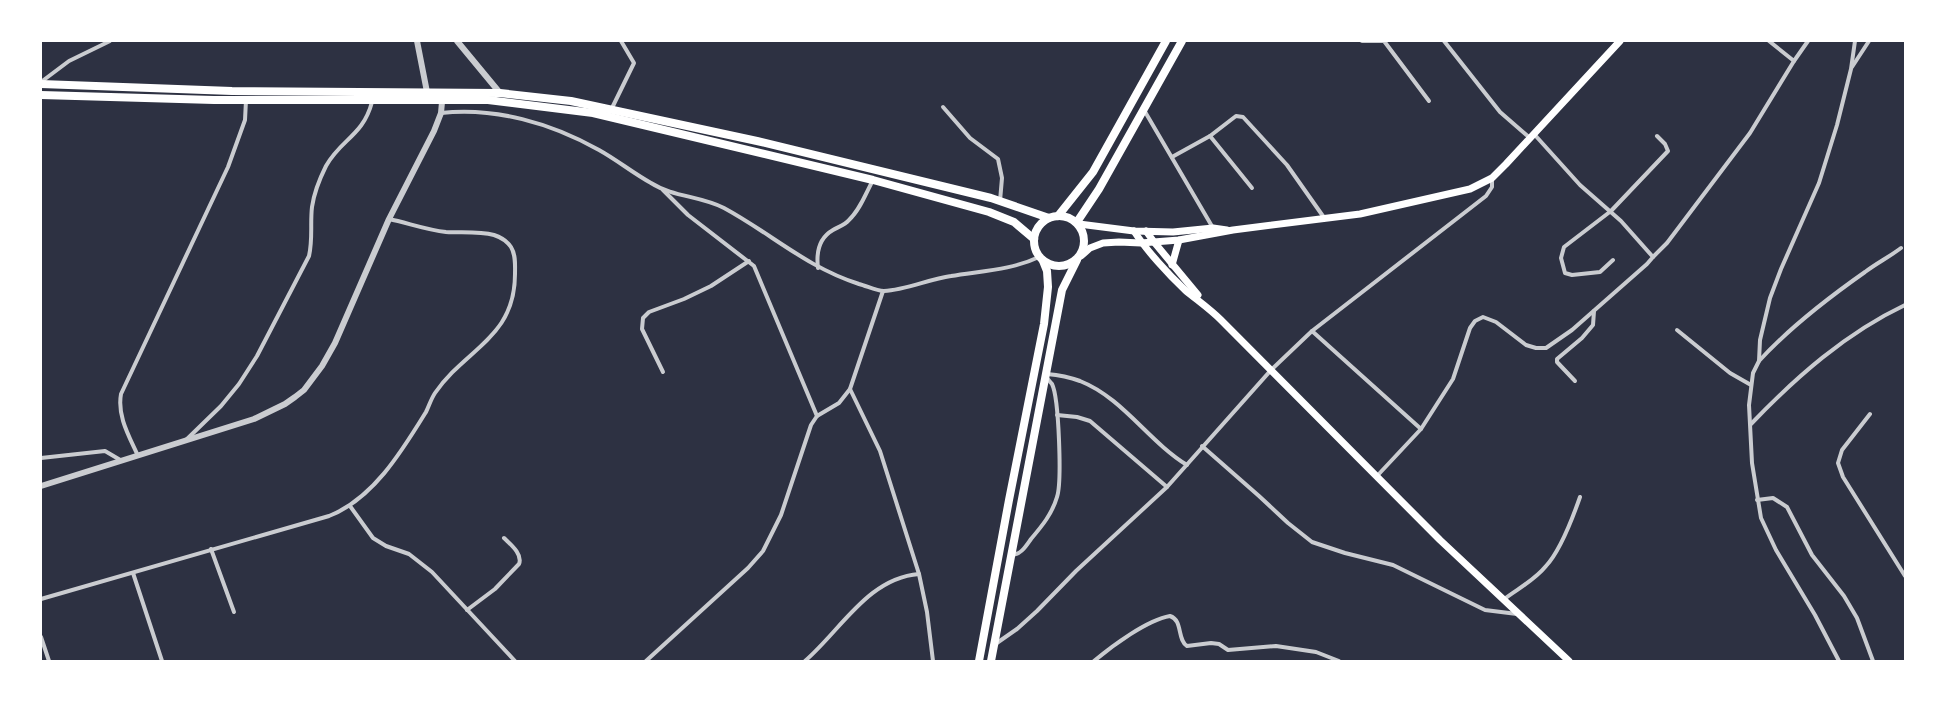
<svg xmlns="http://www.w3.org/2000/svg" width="1946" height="702" font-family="'Noto Serif',serif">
<rect width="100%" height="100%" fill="#2d3142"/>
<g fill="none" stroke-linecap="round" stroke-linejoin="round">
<!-- minor -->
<g stroke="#caccd0" stroke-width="4">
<path d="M1362 41H1384"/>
<path d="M1384 41 1429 101"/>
<path d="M1444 41 1500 112 1530 138"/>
<path d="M1769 41 1794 61 1808 41"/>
<path d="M1852 67 1869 41"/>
<path d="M41 82 69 61 110 41"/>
<path d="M943 107 970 138 998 159 1002 178 1000 201"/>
<path d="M611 110 634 63 621 41"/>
<path d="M1144 110 1213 228"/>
<path d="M441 113C495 107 551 123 599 150 617 160 633 173 651 183 673 197 701 196 724 208 772 234 806 267 859 284 867 286 876 291 884 291 906 290 929 279 951 276 980 271 1012 270 1039 257"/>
<path d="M1210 136 1252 188"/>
<path d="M1172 157 1210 136 1236 116 1243 117 1287 165 1325 219"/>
<path d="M663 190 688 215 754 266 817 416"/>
<path d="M1653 257 1667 243 1750 133 1794 61"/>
<path d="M1613 260 1600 272 1572 275 1565 273 1561 258 1564 247 1611 211 1668 151 1665 144 1657 136"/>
<path d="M818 268C816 252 819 238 833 230 838 227 845 225 849 220 860 210 866 193 873 180"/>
<path d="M1677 330 1730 373 1751 385"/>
<path d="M1312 331 1421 429 1377 476"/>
<path d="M1759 361C1790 327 1828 298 1865 272 1877 263 1889 257 1901 248"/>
<path d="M663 372 642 329 643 318 649 312 684 299 711 286 749 261"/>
<path d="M1047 374C1058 375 1069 377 1080 381 1123 398 1148 441 1187 465"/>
<path d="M1575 381 1557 362V359L1582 338 1593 325 1594 311"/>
<path d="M850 389 880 451 919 574 927 612 933 661"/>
<path d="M1870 414 1842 450 1838 463 1843 477 1905 576"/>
<path d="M1057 415 1077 417 1090 421 1167 487"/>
<path d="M1751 424C1796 377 1846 333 1905 305"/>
<path d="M1421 429 1453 379 1470 328 1475 321 1483 317 1496 322 1526 345 1536 348H1546L1572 330 1647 264 1653 257 1621 221 1580 185 1534 134"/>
<path d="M186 440 221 406 239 384 257 356 309 256C313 239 310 223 312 207 314 193 320 178 326 166 341 139 363 136 372 102"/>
<path d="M1202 446 1259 496 1288 523 1312 542 1345 553 1393 565 1485 610 1517 614"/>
<path d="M138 456C129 436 117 416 121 394L228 167 245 120 246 100"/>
<path d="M41 458 105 451 122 461"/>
<path d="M1757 500 1773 498 1787 507 1812 555 1844 596 1857 618 1873 661"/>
<path d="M350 506 373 538 386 546 409 554 432 572 515 661"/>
<path d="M211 549 234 612"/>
<path d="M1011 555C1021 555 1026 546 1031 539 1042 526 1052 514 1057 497 1062 482 1059 398 1052 384 1050 382 1048 379 1046 377"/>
<path d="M133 573 162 661"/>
<path d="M41 599 329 516C373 499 402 451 426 412 429 406 431 399 435 393 466 348 515 338 515 274 515 265 516 255 511 247 507 241 500 237 494 235 479 231 461 233 446 232 427 230 408 223 389 219"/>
<path d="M1503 600C1517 589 1534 581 1546 566 1560 551 1573 517 1580 497"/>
<path d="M467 610 495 589 519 564C523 554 510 544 504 538"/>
<path d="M41 637 49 661"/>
<path d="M994 645 1017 629 1037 611 1076 571 1167 487 1271 370 1312 331 1486 196 1492 187V178"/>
<path d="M646 661 748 568 763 551 781 515 811 425 817 416 839 403 850 389 883 291"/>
<path d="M805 661C841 630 868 578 919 574"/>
<path d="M1094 661C1112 646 1147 620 1170 616 1183 620 1177 640 1187 646L1211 643 1219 644 1228 650 1276 646 1316 652 1339 661"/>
<path d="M1839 661 1815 615 1776 550 1761 518 1752 463 1749 405 1753 373 1759 361 1760 340 1770 298 1781 269 1819 183 1837 125 1851 69 1855 41"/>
</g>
<!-- tertiary -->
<g stroke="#caccd0" stroke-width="6">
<path d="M417 41 427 92"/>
<path d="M457 41 500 93"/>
<path d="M41 486 254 419 285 404 295 397 304 390 322 366 335 343 389 219 434 131 441 113 442 102"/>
</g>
<!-- secondary -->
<g stroke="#fff" stroke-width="7">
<path d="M1079 224 1134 231 1173 232 1213 228 1227 230"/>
<path d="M1134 231C1146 250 1169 275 1185 290 1197 300 1210 309 1221 320L1440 540 1569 661"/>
<path d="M1146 231 1154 242 1198 295"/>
<path d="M1081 256 1090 248 1103 243 1119 242 1141 243 1179 240 1233 230 1360 214 1470 189 1492 178 1506 164 1620 41"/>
<path d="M1172 265 1179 240"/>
</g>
<!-- primary -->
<g stroke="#fff" stroke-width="8">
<path d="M979 661 1009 500 1044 324 1048 287 1047 271 1043 261"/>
<path d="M991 661 1062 290 1077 260"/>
</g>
<!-- trunk -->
<g stroke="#fff" stroke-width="8">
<path d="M41 84 232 91 500 93 571 101 757 141 991 198 1049 218"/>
<path d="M41 95 214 100H488L593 113 873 180 989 212 1014 222 1034 239"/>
<circle cx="1059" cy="241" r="25"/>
<path d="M1058 216 1093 172 1166 41"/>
<path d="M1077 222 1099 189 1182 41"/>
</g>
</g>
<!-- border -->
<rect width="1946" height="702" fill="none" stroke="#ffffff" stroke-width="84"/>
</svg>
